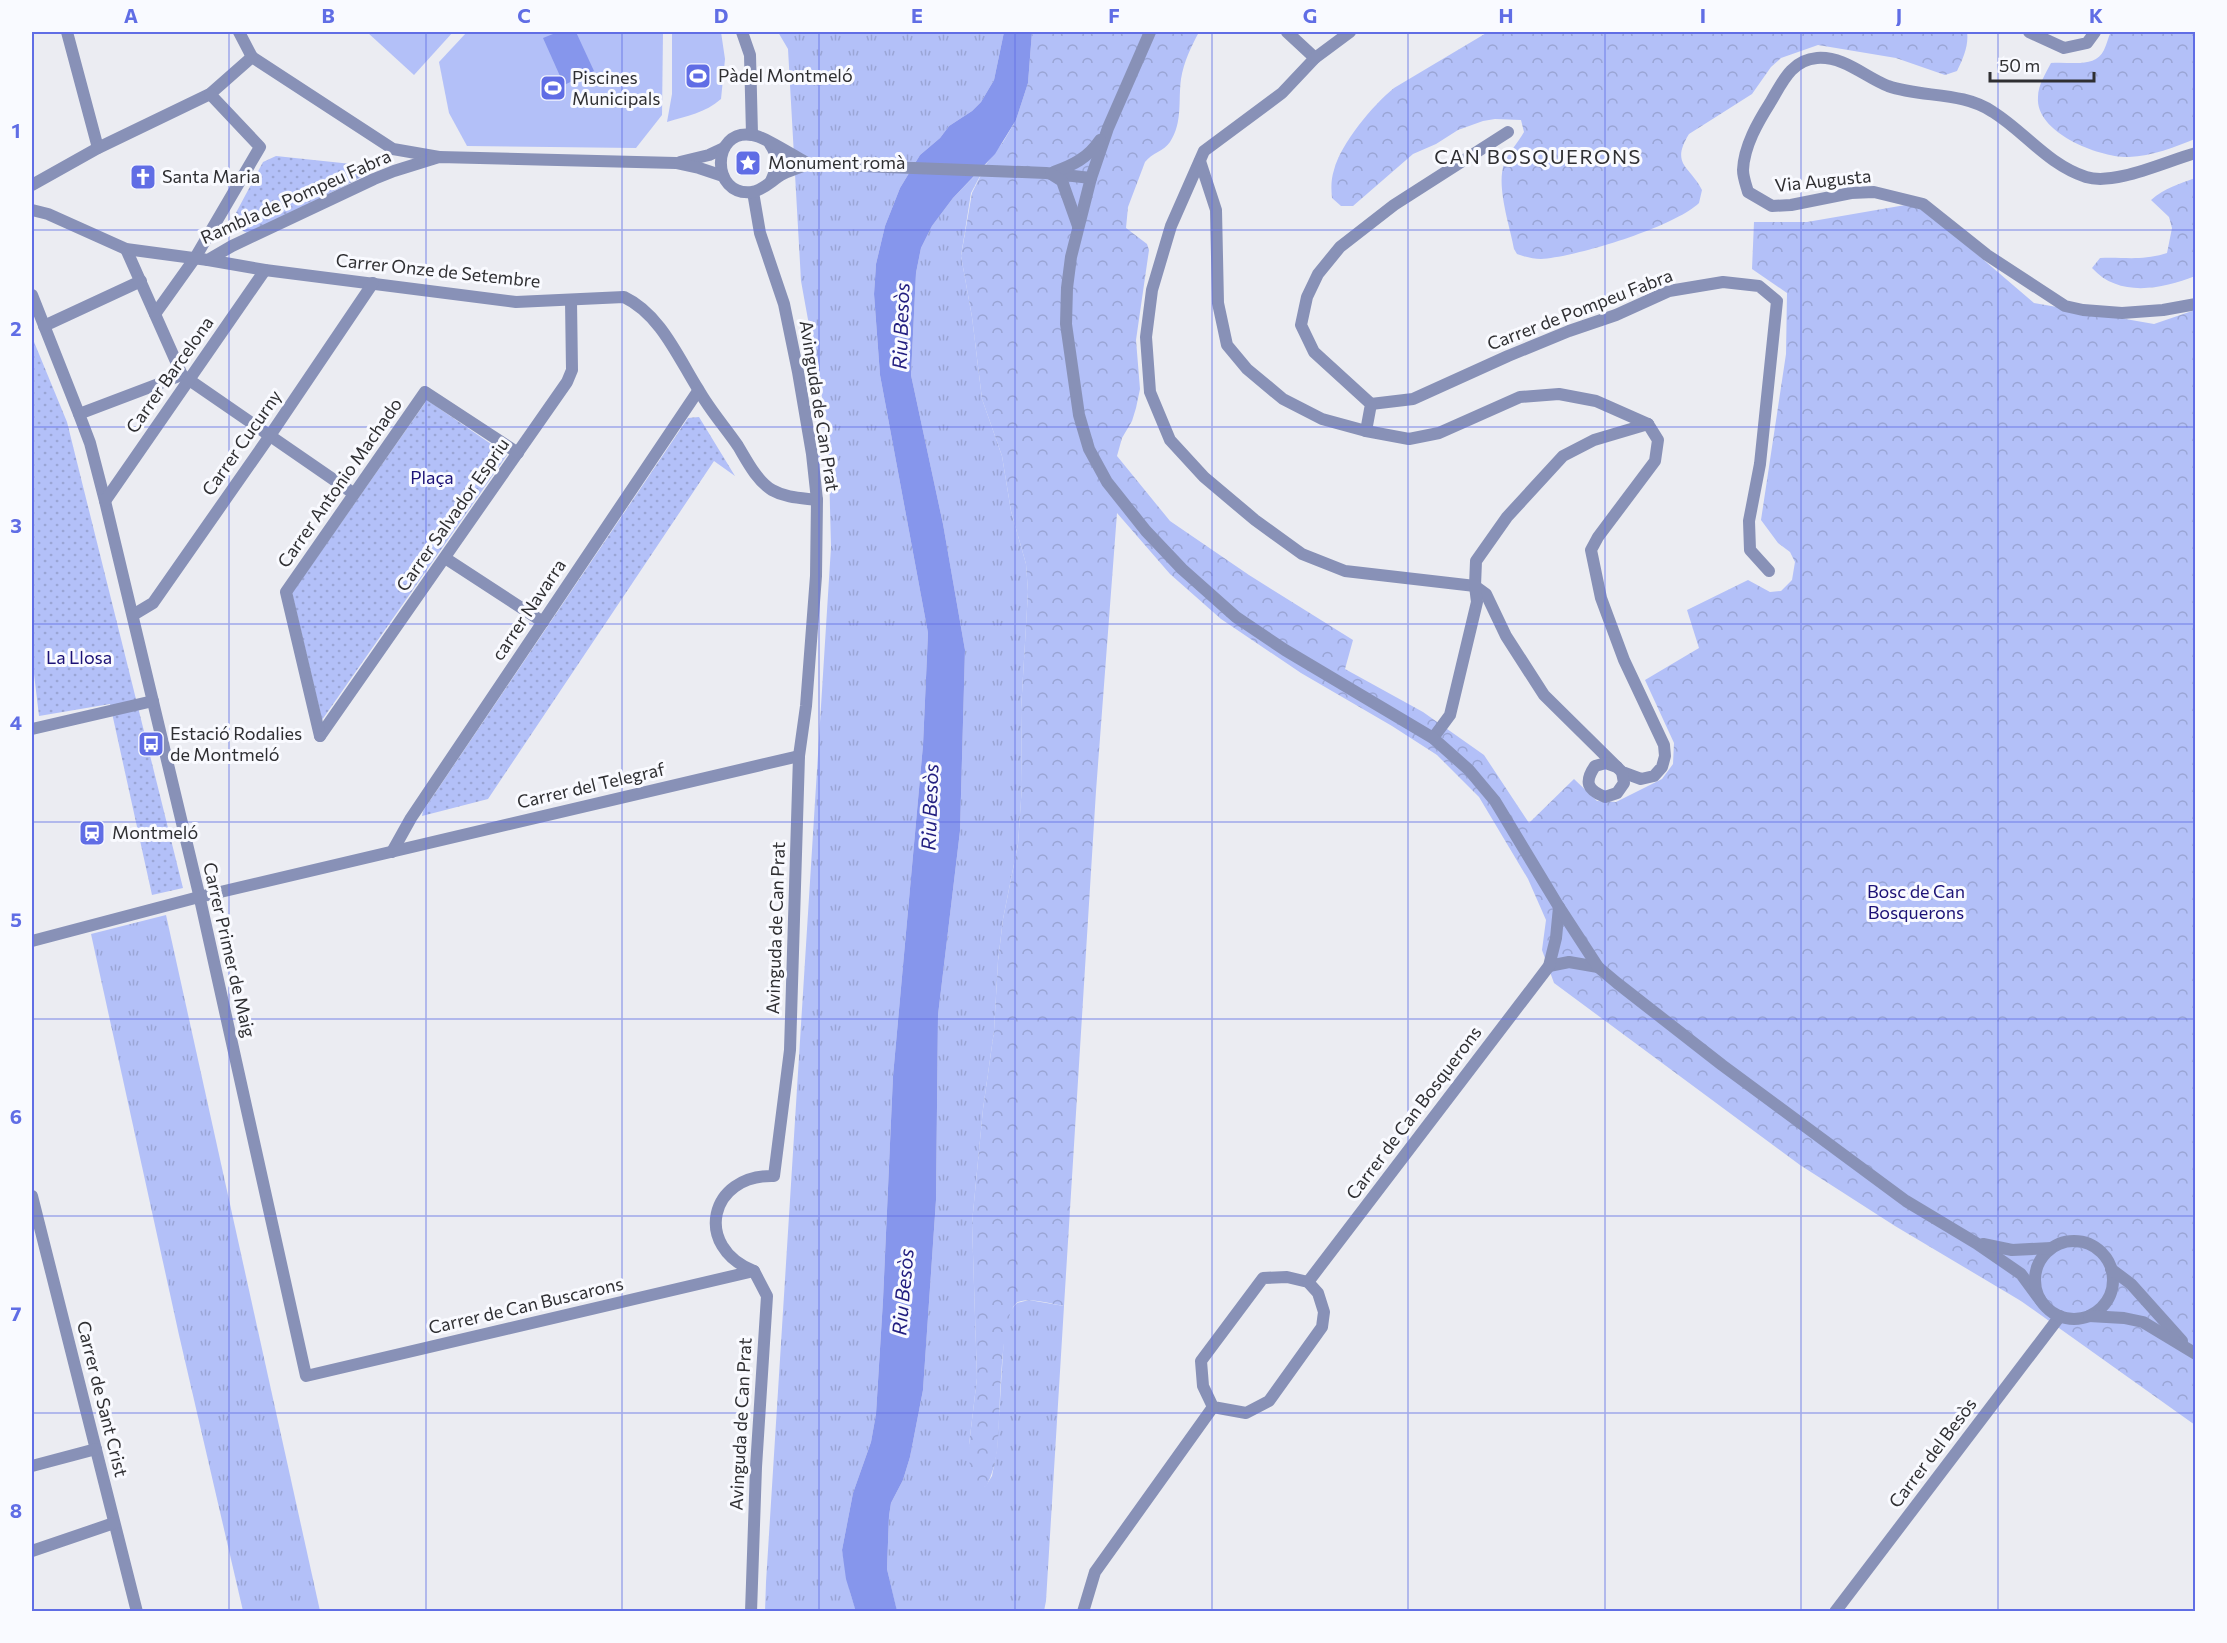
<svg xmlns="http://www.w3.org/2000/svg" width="2227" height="1643" font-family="Commissioner,sans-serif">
<defs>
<pattern id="grass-tufts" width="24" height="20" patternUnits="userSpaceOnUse" patternTransform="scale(1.5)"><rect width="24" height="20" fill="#b3c0f8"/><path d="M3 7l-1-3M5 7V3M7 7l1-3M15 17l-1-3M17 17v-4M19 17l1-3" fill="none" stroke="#9aa5d5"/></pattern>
<pattern id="forest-crowns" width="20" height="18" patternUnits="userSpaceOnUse" patternTransform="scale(1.5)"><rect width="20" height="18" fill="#b3c0f8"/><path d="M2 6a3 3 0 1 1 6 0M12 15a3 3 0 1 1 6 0" fill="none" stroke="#9aa5d5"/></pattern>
<pattern id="park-dots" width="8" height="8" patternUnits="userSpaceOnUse" patternTransform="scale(1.5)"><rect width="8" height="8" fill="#b3c0f8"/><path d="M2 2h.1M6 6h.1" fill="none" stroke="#9aa5d5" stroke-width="1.8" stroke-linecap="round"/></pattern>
</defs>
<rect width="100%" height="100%" fill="#ebecf2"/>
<!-- grass -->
<g fill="url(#grass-tufts)">
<path d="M778 32H1004L994 80 981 102 972 111 949 126 940 138 920 155 900 188 885 226 876 264 874 294 880 375 928 633 923 745 893 1076 883 1300 876 1414 871 1442 853 1493 842 1550 850 1592 856 1611 765 1612 766 1582 831 547 828 430 801 281 788 49Z"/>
<path d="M987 163 971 193 961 256 972 317 982 399 1002 456 1011 511 1026 564 1028 592 1021 710 1022 785 1018 844 1003 919 998 961 994 1031 983 1109 972 1223 977 1378 969 1445 985 1487 992 1476 997 1449 1004 1336 1009 1312 1017 1303 1029 1300 1064 1306 1046 1601 1044 1611 897 1612 887 1569 889 1516 891 1503 903 1480 910 1457 923 1390 936 1200 938 1015 960 831 965 650 943 524 911 375 916 273 921 248 932 226 953 198Z"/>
<path d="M166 915 320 1611H243L179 1335 91 934Z"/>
</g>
<!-- forest -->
<g fill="url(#forest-crowns)">
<path d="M1032 32H1199C1191 47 1184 61 1181 79 1178 101 1183 122 1170 142 1164 151 1152 153 1145 162L1128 207 1126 228 1147 244 1149 250 1136 340 1140 389 1136 408 1132 421 1122 438 1117 456 1170 521 1249 575 1353 640 1345 669 1423 712 1484 755 1529 823 1574 779 1597 801 1616 802 1662 779 1673 764 1674 743 1645 680 1699 648 1687 610 1748 580 1770 592 1781 591 1792 580 1795 562 1790 552 1778 543 1761 520 1786 354 1787 293 1752 269 1754 222H1807L1917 203 2034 303 2154 324 2195 310V1425L2021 1301 1895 1226 1800 1165 1554 983 1542 950 1546 920 1528 879 1479 797 1437 755 1392 726 1301 673 1221 619 1170 574 1117 513 1096 791 1064 1306C1051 1304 1030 1297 1018 1302 998 1312 1001 1426 997 1451 995 1464 992 1475 986 1487L972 1485 970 1473 969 1445 977 1378 972 1223 983 1109 994 1031 998 961 1003 919 1018 844 1022 785 1021 710 1028 592 1026 564 1011 511 1002 456 982 399 972 317 961 256 972 193 987 163 1003 142 1016 120 1028 83Z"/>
<path d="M1488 32H1967C1969 45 1963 59 1957 71L1945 75 1896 58 1818 45 1781 58 1771 67 1752 94 1689 134C1670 165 1690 166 1702 190L1699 203C1674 227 1576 257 1541 259 1533 259 1525 257 1517 254L1514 249C1510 226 1496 187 1504 164 1508 153 1518 143 1524 132L1521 120 1495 119 1483 121 1458 130 1436 144 1413 154 1353 206H1341L1332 198C1331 188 1331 179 1334 170 1341 143 1373 105 1394 88Z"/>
<path d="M2111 32H2195V139C2175 147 2152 156 2129 157 2100 158 2035 133 2038 97 2038 85 2046 73 2051 63 2070 61 2095 69 2104 50 2107 44 2108 37 2111 32Z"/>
<path d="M2195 178V276C2162 289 2119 298 2092 268L2100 258C2126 257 2142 261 2167 253L2172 228 2169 217 2151 200C2165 188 2179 184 2195 178Z"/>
</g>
<!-- park -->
<g fill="url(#park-dots)">
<path d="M276 156 361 165 364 176 249 234 230 224 263 162Z"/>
<path d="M32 337 67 422 183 888 152 895 110 704 39 716 32 657Z"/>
<path d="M427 400 507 455 322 720 292 593Z"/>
<path d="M699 417 735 476 714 461 488 799 422 816 423 811 688 418Z"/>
</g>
<!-- garden -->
<g fill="#b3c0f8">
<path d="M367 32H453L414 75Z"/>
<path d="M467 32H663L662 115 636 148 467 146 449 113 439 62Z"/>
<path d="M672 32H721L725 59 721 99C705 113 687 116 667 122L672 94Z"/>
</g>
<!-- water -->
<g fill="#8696ec">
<path d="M558 32H576L594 71 564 85 543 38Z"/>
<path d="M1004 32H1032L1028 83 1016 120 995 154 953 198 932 226 921 248 916 273 911 375 943 524 965 650 960 831 938 1015 936 1200 923 1390 910 1457 903 1480 891 1503 889 1516 887 1569 897 1611 856 1612 846 1579 842 1550 853 1493 871 1442 876 1414 883 1300 893 1076 923 745 928 633 880 375 874 294 876 264 885 226 900 188 920 155 940 138 949 126 972 111 981 102 994 80Z"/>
</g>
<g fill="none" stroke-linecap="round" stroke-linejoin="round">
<!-- minor -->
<g stroke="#8891b7" stroke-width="12">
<path d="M67 32 98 148"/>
<path d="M239 32 252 57"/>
<path d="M742 32 750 55 752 134"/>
<path d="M1287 32 1315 58"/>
<path d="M1350 32 1315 58 1282 93 1204 151 1171 226 1152 290 1146 337 1150 392 1170 440 1204 477 1255 520 1302 554 1345 571 1475 586 1486 594 1506 636 1544 695 1622 772 1641 779 1654 776 1662 767 1665 756 1664 745 1624 660 1601 598 1591 550 1598 537 1655 461 1658 440 1648 424"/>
<path d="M2029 32 2064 48 2087 43 2095 32"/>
<path d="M252 57 393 149 439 157"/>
<path d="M2196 153C2166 161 2115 186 2086 177 2047 164 2025 132 1993 112 1962 91 1922 98 1888 86 1865 77 1844 56 1817 58 1791 60 1782 83 1770 103 1758 122 1744 146 1743 170 1743 177 1746 185 1748 192L1772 206 1791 205 1851 193 1874 192 1923 204 1987 255 2065 306 2083 310 2122 313 2163 310 2196 304"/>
<path d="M1200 161 1216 210 1218 303 1227 345 1247 369 1283 399 1322 419 1366 431 1409 439 1439 433 1520 397 1559 394 1596 401 1648 424"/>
<path d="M32 185 98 148 210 94 252 57"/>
<path d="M126 249 182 375 353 493"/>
<path d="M208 260 265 270 516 302 624 297C660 314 678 357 698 389 709 409 725 427 738 446 747 461 757 481 772 490 786 498 801 498 817 500"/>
<path d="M32 295 79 414 90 443 105 501 198 890 306 1376 754 1271"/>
<path d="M155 314 195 258 260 147 210 94"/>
<path d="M44 326 141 281"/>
<path d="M1371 404 1413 399 1508 356 1569 331 1616 315 1669 291 1723 282 1759 286 1777 301 1760 464 1749 521 1750 550 1769 571"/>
<path d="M79 414 182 375"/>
<path d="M1366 431 1371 404 1314 352 1301 325 1307 297 1318 274 1340 247 1394 205 1508 132"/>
<path d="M105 501 265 270"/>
<path d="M445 558 543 622"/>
<path d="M133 615 153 603 269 437 373 283"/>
<path d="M32 729 153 701"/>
<path d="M320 736 567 382 572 370 571 301"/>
<path d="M320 736 286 592 425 392 518 453"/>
<path d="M1433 738 1450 715 1477 602 1475 586 1476 561 1507 517 1563 456 1594 440 1648 424"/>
<path d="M1617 767 1606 763 1595 766C1584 782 1587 790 1605 797L1617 793 1624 783 1622 772"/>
<path d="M392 852 411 818 698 391"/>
<path d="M32 941 199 897 799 756"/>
<path d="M1549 966 1569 962 1598 967"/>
<path d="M32 1196 137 1612"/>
<path d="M1287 1277 1308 1282 1318 1293 1324 1312 1322 1327 1269 1401 1246 1413 1213 1407 1203 1386 1201 1361 1263 1278Z"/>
<path d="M1308 1282 1549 966 1556 938 1559 907"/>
<path d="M32 1466 96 1449"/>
<path d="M32 1551 114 1523"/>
<path d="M751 1612 756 1467 767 1296 754 1271C693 1247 709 1174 774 1176L790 1050 799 756 806 706 816 576 817 500 812 454 798 372 784 304 760 233 753 192"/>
<path d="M1083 1612 1095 1572 1213 1407"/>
<path d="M1835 1612 2060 1316"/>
</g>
<!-- tertiary -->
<g stroke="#8891b7" stroke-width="12">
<path d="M1150 32 1108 128 1091 178 1071 257 1067 288 1066 324 1079 415 1089 449 1107 482 1146 531 1182 569 1236 617 1285 650 1433 738 1469 770 1495 801 1559 907 1598 967 1617 983 1722 1065 1906 1201 1976 1243 2021 1274 2041 1301"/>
<path d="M770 144C779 157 778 166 771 181"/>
<path d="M680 162 709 155 724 148"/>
<path d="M809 164C797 158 764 136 752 135 711 128 710 197 752 192 764 190 773 179 783 174 791 170 801 167 809 164L1046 173 1091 178"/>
<path d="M1054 172C1073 165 1088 158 1100 140"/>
<path d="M1051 174 1062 181 1078 226"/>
<path d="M32 210 48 214 126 249 208 260 232 246 374 179 394 171 439 157 676 163 699 168 723 176"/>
<circle cx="2074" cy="1280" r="39"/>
<path d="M1983 1244 2012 1250 2051 1248"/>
<path d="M2111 1269 2131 1284 2182 1341"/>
<path d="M2089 1316 2124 1318 2143 1322 2196 1354"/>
</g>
</g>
<!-- grid -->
<path fill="none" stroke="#606de5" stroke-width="1.5" stroke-opacity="0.55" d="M229 32V1612M426 32V1612M622 32V1612M819 32V1612M1015 32V1612M1212 32V1612M1408 32V1612M1605 32V1612M1801 32V1612M1998 32V1612M32 230H2196M32 427H2196M32 624H2196M32 822H2196M32 1019H2196M32 1216H2196M32 1413H2196"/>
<!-- icons -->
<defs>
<g id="stadium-square" transform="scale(1.35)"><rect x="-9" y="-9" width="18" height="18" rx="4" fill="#606de5" stroke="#f9faff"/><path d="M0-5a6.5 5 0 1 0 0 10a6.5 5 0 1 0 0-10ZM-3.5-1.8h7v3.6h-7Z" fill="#fff"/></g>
<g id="sight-square" transform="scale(1.35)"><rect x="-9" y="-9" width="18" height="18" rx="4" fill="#606de5" stroke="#f9faff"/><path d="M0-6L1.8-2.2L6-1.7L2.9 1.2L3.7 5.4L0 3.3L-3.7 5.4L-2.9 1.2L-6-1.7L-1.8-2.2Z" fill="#fff"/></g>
<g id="church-square" transform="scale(1.35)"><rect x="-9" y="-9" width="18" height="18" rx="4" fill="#606de5" stroke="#f9faff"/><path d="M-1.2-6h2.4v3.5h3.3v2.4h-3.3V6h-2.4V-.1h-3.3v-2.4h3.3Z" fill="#fff"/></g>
<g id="bus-square" transform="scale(1.35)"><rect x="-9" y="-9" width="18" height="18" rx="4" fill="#606de5" stroke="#f9faff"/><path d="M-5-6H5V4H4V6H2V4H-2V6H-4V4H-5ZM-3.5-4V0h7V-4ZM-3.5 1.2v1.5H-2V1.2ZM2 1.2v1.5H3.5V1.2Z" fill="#fff"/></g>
<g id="station-square" transform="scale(1.35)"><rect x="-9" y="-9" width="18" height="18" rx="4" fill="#606de5" stroke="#f9faff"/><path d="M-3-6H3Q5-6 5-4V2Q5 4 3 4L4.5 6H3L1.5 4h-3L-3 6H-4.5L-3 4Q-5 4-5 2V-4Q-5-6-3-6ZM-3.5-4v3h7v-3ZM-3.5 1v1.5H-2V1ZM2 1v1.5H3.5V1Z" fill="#fff"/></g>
</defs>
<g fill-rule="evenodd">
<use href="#stadium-square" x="698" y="76"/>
<use href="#stadium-square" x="553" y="88"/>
<use href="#sight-square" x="748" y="163"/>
<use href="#church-square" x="143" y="177"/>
<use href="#bus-square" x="151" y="744"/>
<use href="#station-square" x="92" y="833"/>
</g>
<g text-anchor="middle" stroke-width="6" stroke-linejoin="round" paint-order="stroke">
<!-- poi labels -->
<g font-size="18" fill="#2f2f32" stroke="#f9faff" text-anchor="start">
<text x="718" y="82">Pàdel Montmeló</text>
<text x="572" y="84">Piscines<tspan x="572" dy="21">Municipals</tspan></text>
<text x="768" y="169">Monument romà</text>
<text x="162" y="183">Santa Maria</text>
<text x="170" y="740">Estació Rodalies<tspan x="170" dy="21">de Montmeló</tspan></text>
<text x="112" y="839">Montmeló</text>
</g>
<!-- street labels -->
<g font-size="18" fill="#2f2f32" stroke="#f9faff">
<text transform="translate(1823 181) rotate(-6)" y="6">Via Augusta</text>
<text transform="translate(296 197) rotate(-24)" y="6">Rambla de Pompeu Fabra</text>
<text transform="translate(438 271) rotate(6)" y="6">Carrer Onze de Setembre</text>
<text transform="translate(1580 310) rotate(-21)" y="6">Carrer de Pompeu Fabra</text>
<text transform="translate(170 375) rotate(-55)" y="6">Carrer Barcelona</text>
<text transform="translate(819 406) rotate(81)" y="6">Avinguda de Can Prat</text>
<text transform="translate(242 443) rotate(-55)" y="6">Carrer Cucurny</text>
<text transform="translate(340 483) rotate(-55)" y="6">Carrer Antonio Machado</text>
<text transform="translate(453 515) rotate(-55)" y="6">Carrer Salvador Espriu</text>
<text transform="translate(529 610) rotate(-56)" y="6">carrer Navarra</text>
<text transform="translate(591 786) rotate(-13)" y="6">Carrer del Telegraf</text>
<text transform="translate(776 928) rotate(-88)" y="6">Avinguda de Can Prat</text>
<text transform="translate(229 950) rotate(77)" y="6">Carrer Primer de Maig</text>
<text transform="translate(1414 1113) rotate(-53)" y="6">Carrer de Can Bosquerons</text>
<text transform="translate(526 1306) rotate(-13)" y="6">Carrer de Can Buscarons</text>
<text transform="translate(102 1399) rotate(76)" y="6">Carrer de Sant Crist</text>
<text transform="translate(741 1424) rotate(-87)" y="6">Avinguda de Can Prat</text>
<text transform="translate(1933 1453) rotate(-53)" y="6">Carrer del Besòs</text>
</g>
<!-- park labels -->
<g font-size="18" fill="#1c1276" stroke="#f9faff">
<text x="432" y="484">Plaça</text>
<text x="79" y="664">La Llosa</text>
<text x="1916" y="898">Bosc de Can<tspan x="1916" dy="21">Bosquerons</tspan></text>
</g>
<!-- neighbourhood labels -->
<g font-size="20" letter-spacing="1.5" fill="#2f2f32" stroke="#f9faff">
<text x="1538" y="164">CAN BOSQUERONS</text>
</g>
<!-- water labels -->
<g font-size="20" font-style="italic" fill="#211d7f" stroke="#f9faff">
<text transform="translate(901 326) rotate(-88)" y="7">Riu Besòs</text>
<text transform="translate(930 807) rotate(-88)" y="7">Riu Besòs</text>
<text transform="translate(903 1292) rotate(-85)" y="7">Riu Besòs</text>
</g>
</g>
<!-- border -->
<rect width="2227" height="1643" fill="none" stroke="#f9faff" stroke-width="66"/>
<!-- scale -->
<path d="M1990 72v9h104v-9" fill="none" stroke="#2f2f32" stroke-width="3"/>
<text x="1999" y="72" font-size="18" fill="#2f2f32" stroke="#f9faff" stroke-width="4.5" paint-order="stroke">50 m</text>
<rect x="33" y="33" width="2161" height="1577" fill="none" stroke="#606de5" stroke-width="2"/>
<g font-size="20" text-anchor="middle" font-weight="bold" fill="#606de5">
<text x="131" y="23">A</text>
<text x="328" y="23">B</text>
<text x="524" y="23">C</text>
<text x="721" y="23">D</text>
<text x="917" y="23">E</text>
<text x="1114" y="23">F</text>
<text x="1310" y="23">G</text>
<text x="1506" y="23">H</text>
<text x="1703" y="23">I</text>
<text x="1899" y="23">J</text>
<text x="2096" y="23">K</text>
<text x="16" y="138">1</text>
<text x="16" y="336">2</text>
<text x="16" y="533">3</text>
<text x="16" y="730">4</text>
<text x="16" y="927">5</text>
<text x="16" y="1124">6</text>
<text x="16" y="1321">7</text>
<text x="16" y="1518">8</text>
</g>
</svg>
